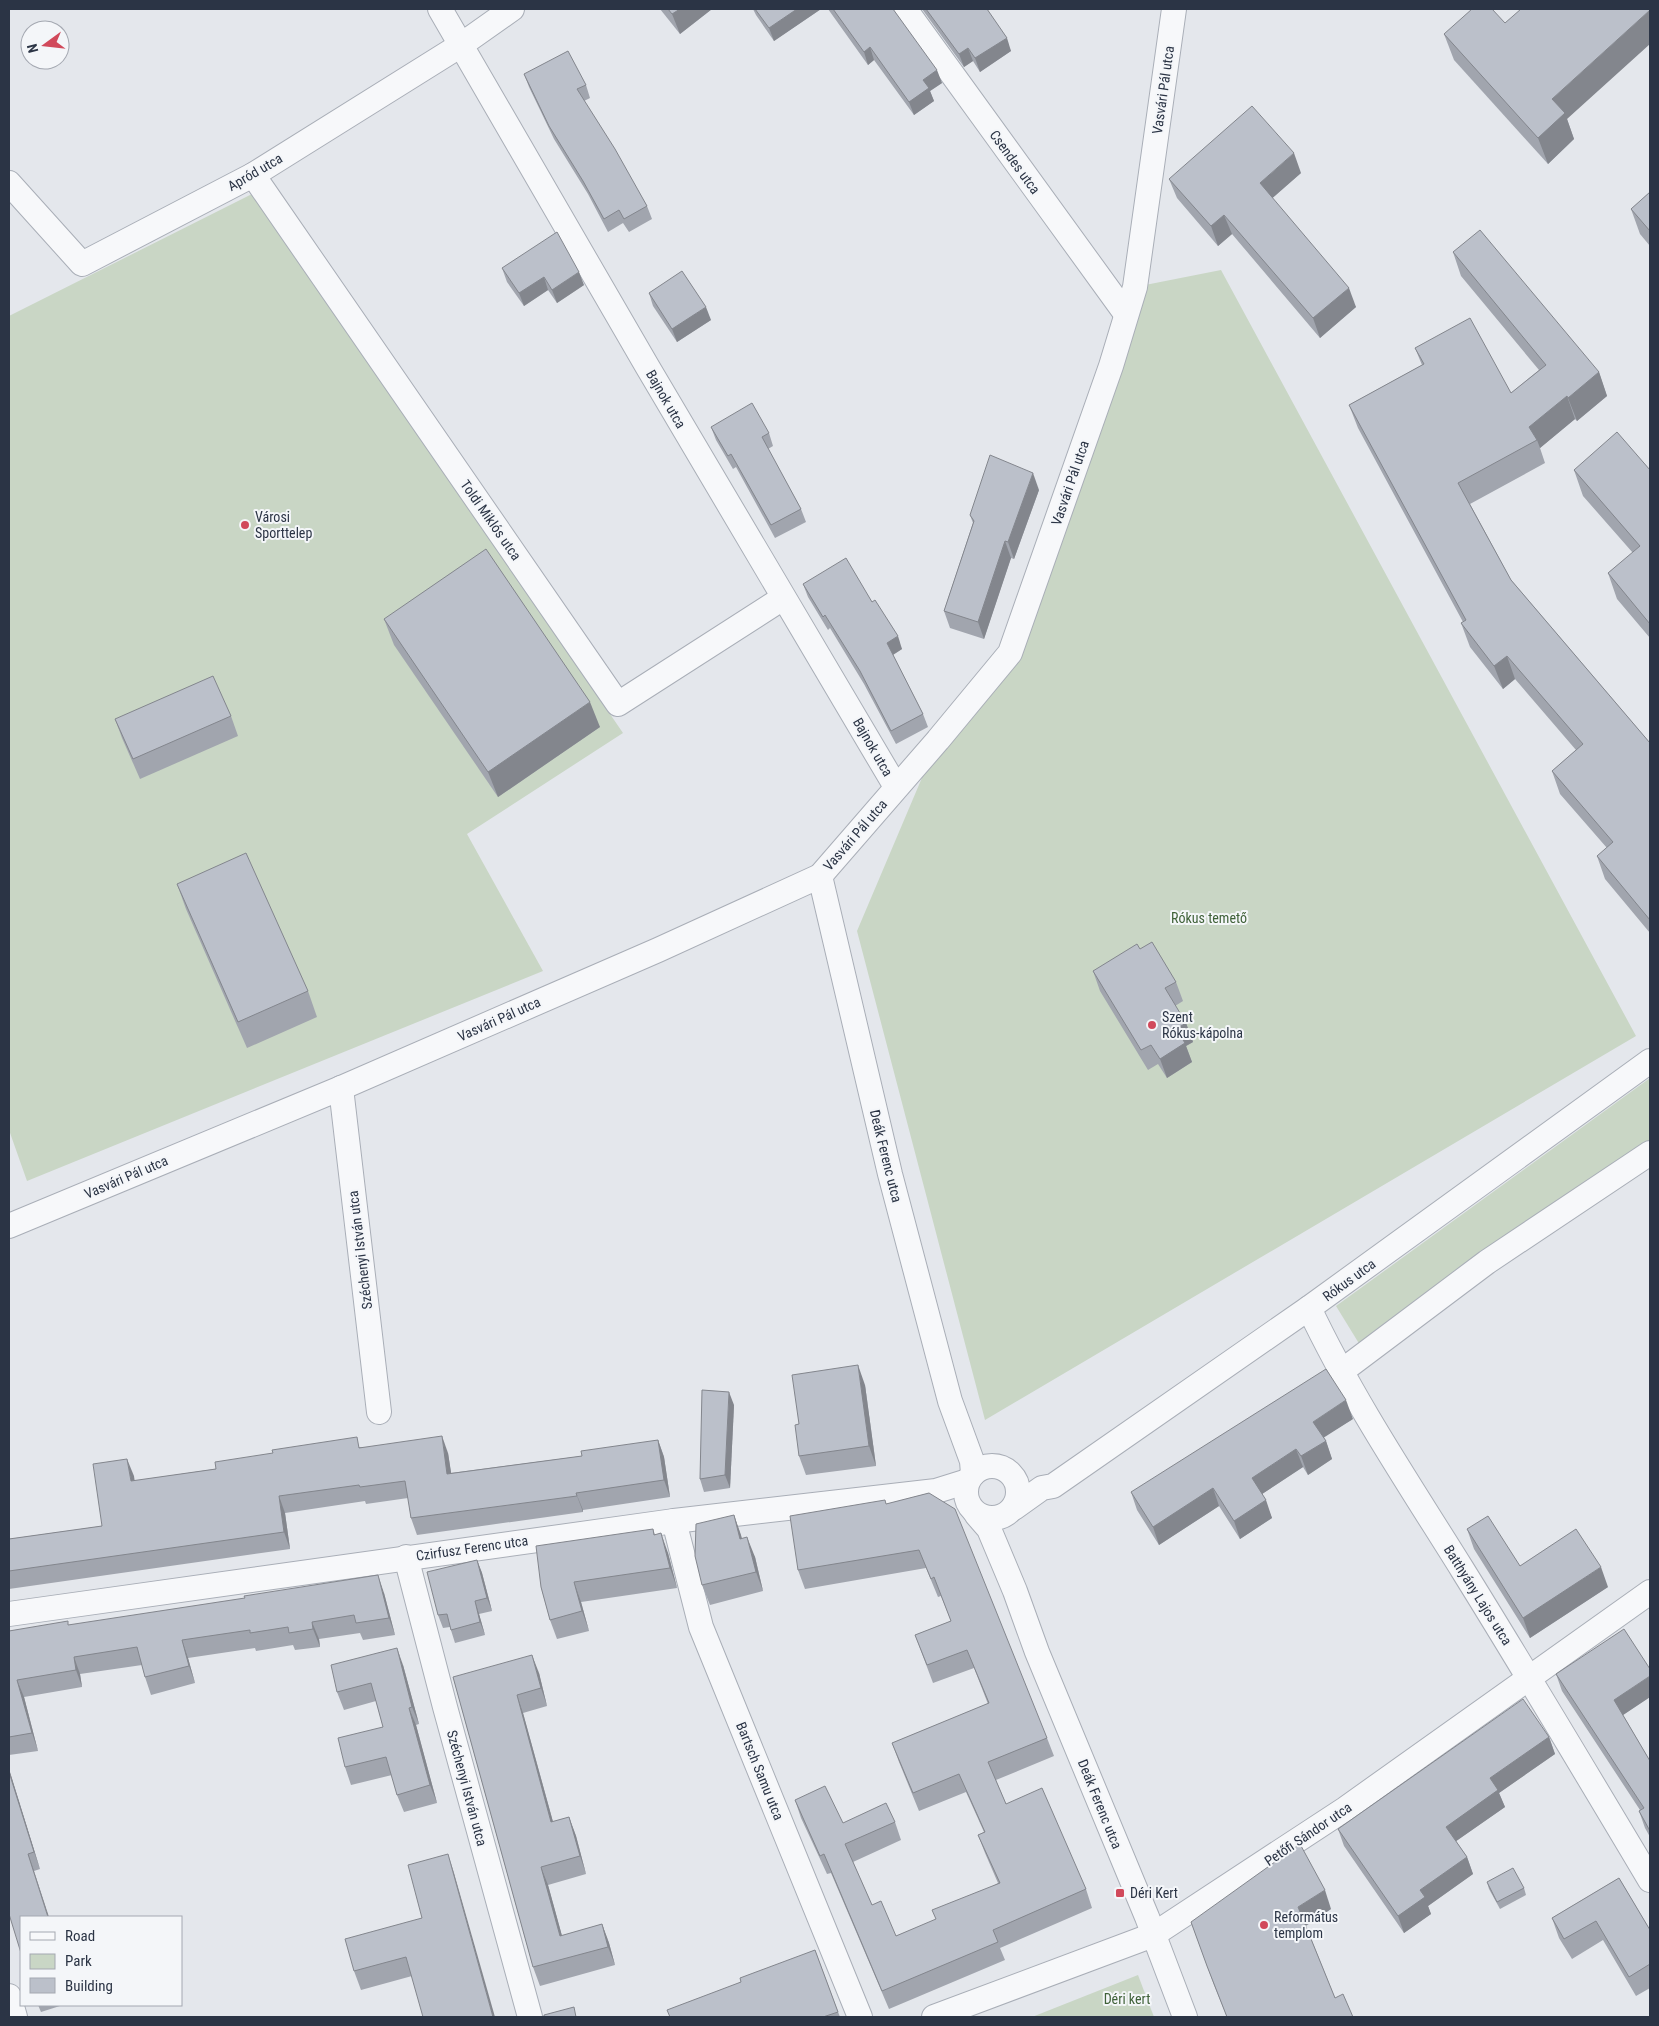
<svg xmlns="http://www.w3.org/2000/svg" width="1659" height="2026" font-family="'Roboto Condensed',sans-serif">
<rect width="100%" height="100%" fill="#e4e7ec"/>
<!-- green -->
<g fill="#c9d6c5">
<path d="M254 193 623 733 467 834 543 971 27 1181 9 1130V316Z"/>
<path d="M1221 270 1636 1036 985 1420 857 931 938 740 1010 653 1135 287Z"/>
<path d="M1650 1078V1151L1363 1350 1336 1306Z"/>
<path d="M1138 1975 1154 2017H1032Z"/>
</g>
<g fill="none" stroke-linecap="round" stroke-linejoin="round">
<!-- minor casing -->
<g stroke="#a9aeb7" stroke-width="26">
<g id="minor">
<path d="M440 9 647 366 896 787"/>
<path d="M905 9 1126 314"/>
<path d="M253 175 618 704 783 598"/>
<path d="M9 183 82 264 253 175 461 45 512 9"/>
<path d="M820 876 890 1174 950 1401 972 1461 973 1474"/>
<path d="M341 1088 379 1412"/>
<path d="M9 1226 341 1088 658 950 820 876 938 740 1010 653 1111 366 1135 287 1174 9"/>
<path d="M1309 1308C1352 1399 1409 1484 1462 1569 1526 1672 1588 1776 1650 1880"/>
<path d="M1342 1371 1487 1262 1650 1153"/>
<circle cx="992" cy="1492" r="26"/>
<path d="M1014 1508 1042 1488 1053 1486 1309 1308 1650 1061"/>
<path d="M976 1514 989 1529 1015 1591 1037 1652 1147 1917 1185 2017"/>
<path d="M674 1521 701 1627 860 2017"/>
<path d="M406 1557 445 1707 530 2017"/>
<path d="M9 1614 674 1521 936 1491 968 1481"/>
<path d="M9 1996 15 2017"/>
<path d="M934 2017 1153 1935 1345 1809 1650 1592"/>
</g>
</g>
<!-- minor -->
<use href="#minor" stroke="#f7f8fa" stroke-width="24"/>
</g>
<!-- wall -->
<g fill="#a1a5ae">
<path d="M660 9H712L680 34Z"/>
<path d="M753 9H821L774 41 756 15Z"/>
<path d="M828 9H893L942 83 930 91 934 101 914 115 874 60 868 65Z"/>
<path d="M922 9H987L1011 51 980 72 973 61 964 67Z"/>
<path d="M1444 34 1567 119 1574 139 1548 164 1454 60Z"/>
<path d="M524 74 586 85 590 98 584 101 647 206 652 219 629 232 623 223 608 232 588 194 554 139 529 87Z"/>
<path d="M1301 173 1272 198 1356 307 1320 338 1232 234 1218 246 1177 198 1169 179Z"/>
<path d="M1650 192V246L1640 234 1631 209Z"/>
<path d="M1453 252 1599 372 1607 396 1577 421 1575 419 1540 448 1545 463 1470 504 1511 580 1650 743V933L1605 879 1597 856 1607 848 1560 794 1552 771 1576 750 1515 679 1503 689 1470 647 1461 623 1463 622 1358 428 1349 405 1422 365 1415 348 1511 393 1539 370 1461 276Z"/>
<path d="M502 268 584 285 557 303 548 290 524 306 507 282Z"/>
<path d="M649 293 711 320 677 342 653 306Z"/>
<path d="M711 427 769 433 773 446 768 449 801 509 806 522 775 538 736 467 733 469 716 440Z"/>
<path d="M1574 470H1650V638L1617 599 1608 573 1633 553 1583 496Z"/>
<path d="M1039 490 1014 559 1011 558 984 639 950 628 944 611 973 523 970 515Z"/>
<path d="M803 584 872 602 902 649 893 655 923 714 928 727 896 744 864 684 830 628 828 630 808 597Z"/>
<path d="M384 619 600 727 498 797 394 645Z"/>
<path d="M231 716 238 736 140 779 122 738 115 719Z"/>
<path d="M177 884 308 991 317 1017 247 1048 186 909Z"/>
<path d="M1140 949 1176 982 1183 1001 1175 1006 1186 1023 1193 1042 1186 1046 1192 1062 1167 1078 1158 1064 1148 1070 1100 991 1093 971Z"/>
<path d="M865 1385 876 1466 806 1475 799 1456Z"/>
<path d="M734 1405 730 1488 704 1492 700 1479Z"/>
<path d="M1353 1419 1323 1437 1326 1441 1332 1459 1308 1475 1303 1467 1262 1494 1272 1518 1240 1539 1219 1506 1159 1545 1137 1510 1131 1492Z"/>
<path d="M658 1440 664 1457 670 1497 583 1510V1512L417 1535 411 1518 408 1498 366 1504 365 1501 285 1513 290 1549 9 1589V1539L102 1526 134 1476V1481L360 1447 448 1453 451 1473 582 1456Z"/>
<path d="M929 1493 1047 1738 1054 1756 996 1780 1006 1804 1086 1889 1092 1908 1000 1948 1005 1960 889 2009 831 1873 827 1874 801 1818 795 1800 843 1823 895 1822 901 1840 853 1862 872 1905 896 1936 936 1920 998 1883 985 1853 978 1835 984 1832 966 1792 919 1811 899 1762 892 1743 988 1704 974 1668 933 1683 915 1635 951 1621 941 1596 938 1597 926 1568 805 1589 798 1570 887 1504Z"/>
<path d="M734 1515 742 1539 755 1557 763 1591 710 1605 702 1585Z"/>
<path d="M653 1529 655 1535 668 1553 677 1588 581 1602 589 1631 557 1639 550 1620 541 1587Z"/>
<path d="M1467 1529 1520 1566 1608 1587 1530 1638 1474 1549Z"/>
<path d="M477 1560 482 1573 492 1611 479 1614 485 1635 455 1643 450 1627 443 1628 438 1615Z"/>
<path d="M384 1593 395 1635 363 1640 360 1633 319 1639 320 1647 295 1650 293 1645 256 1651 255 1648 188 1658 195 1683 151 1695 145 1677 142 1665 80 1674 82 1687 24 1697 38 1751 9 1755V1631Z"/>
<path d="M403 1665 419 1724 416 1725 437 1803 404 1812 397 1795 392 1775 351 1785 345 1767 383 1727 376 1701 344 1710 337 1692Z"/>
<path d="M539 1673 547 1706 523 1713 553 1822 569 1817 576 1836 586 1874 548 1885 562 1936 602 1924 609 1943 615 1965 540 1986 533 1967 453 1677Z"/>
<path d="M1556 1674 1650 1697 1623 1715 1650 1761V1837L1645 1828 1639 1811 1640 1810 1562 1691Z"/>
<path d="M1549 1737 1555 1754 1499 1793 1505 1807 1456 1841 1467 1857 1473 1874 1428 1906 1431 1914 1404 1933 1344 1846 1338 1829Z"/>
<path d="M9 1769 40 1869 34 1871 9 1914Z"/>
<path d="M454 1873 412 1976 361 1990 354 1971 422 1918Z"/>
<path d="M1619 1878 1650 1930V1988L1636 1996 1603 1940 1572 1959 1559 1938 1552 1918Z"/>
<path d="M1487 1882 1524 1888 1526 1895 1500 1909 1489 1889Z"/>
<path d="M1331 1909 1306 1926 1335 1998 1353 2017H1227L1214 1985 1191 1922Z"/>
<path d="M815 1950 840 2017H670L741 1982Z"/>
<path d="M38 2005H63L41 2012Z"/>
</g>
<!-- shaded-wall -->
<g fill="#83868d">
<path d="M680 9H712L680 34 672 14Z"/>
<path d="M797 9H821L774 41 769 28Z"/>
<path d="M1650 10V44L1567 119 1574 139 1548 164 1538 138 1552 99Z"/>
<path d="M1007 38 1011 51 980 72 975 58Z"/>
<path d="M870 47 874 60 868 65 864 52Z"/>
<path d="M968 48 973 61 964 67 959 54Z"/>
<path d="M937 70 942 83 930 91 934 101 914 115 909 102 923 80Z"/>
<path d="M1294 153 1301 173 1267 203 1260 183Z"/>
<path d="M1224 215 1232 234 1218 246 1211 226Z"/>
<path d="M579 272 584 285 557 303 552 290Z"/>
<path d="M544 277 548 290 524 306 519 293Z"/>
<path d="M1349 288 1356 307 1320 338 1313 318Z"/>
<path d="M706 307 711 320 677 342 672 329Z"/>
<path d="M1599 372 1607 396 1577 421 1568 398Z"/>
<path d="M1567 396 1575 419 1540 448 1537 440 1529 427Z"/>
<path d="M1033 473 1039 490 1014 559 1008 542Z"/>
<path d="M1005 541 1011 558 984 639 978 622Z"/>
<path d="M898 636 902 649 891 656 887 643Z"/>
<path d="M1507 656 1515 679 1503 689 1494 666Z"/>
<path d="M590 702 600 727 498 797 488 772Z"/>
<path d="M1186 1023 1193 1042 1186 1046 1192 1062 1167 1078 1160 1059 1176 1029Z"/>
<path d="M858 1365 865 1385 876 1466 869 1446Z"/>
<path d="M729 1392 734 1405 730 1488 725 1475Z"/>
<path d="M1346 1400 1353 1419 1320 1440 1313 1422Z"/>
<path d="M442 1436 448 1453 454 1491 447 1474Z"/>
<path d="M658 1440 664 1457 670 1497 664 1480Z"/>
<path d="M1326 1441 1332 1459 1308 1475 1301 1456Z"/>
<path d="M1296 1449 1303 1467 1259 1496 1252 1478Z"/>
<path d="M127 1459 134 1476 137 1498 131 1481Z"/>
<path d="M1213 1488 1219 1506 1159 1545 1153 1527Z"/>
<path d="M576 1493 583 1510V1512L577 1496Z"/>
<path d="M279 1496 285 1513 290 1549 284 1532Z"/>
<path d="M1266 1500 1272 1518 1240 1539 1234 1521Z"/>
<path d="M734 1515 741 1535 747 1559 740 1539Z"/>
<path d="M661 1533 668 1553 677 1588 670 1568Z"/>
<path d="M747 1537 755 1557 763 1591 756 1572Z"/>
<path d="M477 1560 482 1573 492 1611 487 1598Z"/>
<path d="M1601 1567 1608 1587 1530 1638 1523 1618Z"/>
<path d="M378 1575 384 1593 395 1635 389 1618Z"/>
<path d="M574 1582 581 1602 589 1631 582 1611Z"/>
<path d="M475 1601 479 1614 485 1635 480 1622Z"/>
<path d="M312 1622 319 1639 320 1647 313 1629Z"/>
<path d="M182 1640 188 1658 195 1683 189 1666Z"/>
<path d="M397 1648 403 1665 419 1724 412 1707Z"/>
<path d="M532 1655 539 1673 547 1706 541 1688Z"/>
<path d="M74 1657 80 1674 82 1687 76 1670Z"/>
<path d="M1650 1676V1697L1620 1717 1614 1700Z"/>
<path d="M17 1680 24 1697 38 1751 32 1733Z"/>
<path d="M517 1695 523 1713 558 1840 551 1822Z"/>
<path d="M409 1708 416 1725 437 1803 430 1785Z"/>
<path d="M1549 1737 1555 1754 1499 1793 1505 1807 1452 1844 1446 1827 1490 1778Z"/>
<path d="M9 1769 40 1869 34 1852 9 1772Z"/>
<path d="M569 1817 576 1836 586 1874 580 1856Z"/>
<path d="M28 1854 34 1871 49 1917H48Z"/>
<path d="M448 1854 454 1873 495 2017H493Z"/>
<path d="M1467 1857 1473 1874 1428 1906 1431 1914 1404 1933 1398 1916 1420 1890Z"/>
<path d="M541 1867 548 1885 567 1954 560 1936Z"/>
<path d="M1325 1890 1331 1909 1305 1926 1298 1907Z"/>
<path d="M602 1924 609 1943 615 1965 608 1947Z"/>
</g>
<!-- building -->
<g fill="#bbc0ca" stroke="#83868d">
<path d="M668 9H680L672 14Z"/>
<path d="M755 9H797L769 28Z"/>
<path d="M833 9H893L937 70 923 80 929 88 909 102 870 47 864 52Z"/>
<path d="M926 9H987L1007 38 975 58 968 48 959 54Z"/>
<path d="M1472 9H1492L1505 23 1521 9H1650V10L1552 99 1565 113 1538 138 1444 34Z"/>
<path d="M568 51 586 85 577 89 615 149 647 206 624 219 619 210 604 219 583 181 549 126 524 74Z"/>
<path d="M1252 106 1294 153 1260 183 1349 288 1313 318 1224 215 1211 226 1169 179Z"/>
<path d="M1650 192V231L1631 209Z"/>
<path d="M1480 230 1599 372 1568 398 1567 396 1529 427 1537 440 1458 483 1511 580 1650 743V920L1597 856 1613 842 1552 771 1583 744 1507 656 1494 666 1461 623 1466 620 1349 405 1424 364 1415 348 1470 318 1511 393 1546 365 1453 252Z"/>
<path d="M557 232 579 272 552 290 544 277 519 293 502 268Z"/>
<path d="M682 271 706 307 672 329 649 293Z"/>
<path d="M752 403 769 433 762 437 801 509 771 525 731 454 728 456 711 427Z"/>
<path d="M1617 432 1650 470V624L1608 573 1640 546 1574 470Z"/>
<path d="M990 455 1033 473 1008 542 1005 541 978 622 944 611 974 521 970 515Z"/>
<path d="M486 549 590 702 488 772 384 619Z"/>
<path d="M846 558 872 602 875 600 898 636 887 643 923 714 891 731 860 671 825 615 823 617 803 584Z"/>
<path d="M213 676 231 716 133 759 115 719Z"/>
<path d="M246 853 308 991 238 1022 177 884Z"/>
<path d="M1152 942 1176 982 1165 988 1186 1023 1176 1029 1185 1043 1160 1059 1151 1045 1141 1050 1093 971 1137 944 1140 949Z"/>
<path d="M858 1365 869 1446 799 1456 795 1425 799 1424 792 1375Z"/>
<path d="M1326 1369 1346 1400 1313 1422 1326 1441 1301 1456 1296 1449 1252 1478 1266 1500 1234 1521 1213 1488 1153 1527 1131 1492Z"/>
<path d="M702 1390 729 1392 725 1475 700 1479Z"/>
<path d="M442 1436 447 1474 582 1456 581 1451 658 1440 664 1480 576 1493 577 1496 411 1518 405 1481 360 1487 359 1485 279 1496 284 1532 9 1571V1539L102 1526 93 1464 127 1459 131 1481 216 1469 215 1462 273 1453 272 1450 357 1437 359 1448Z"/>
<path d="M929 1493 955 1509 1047 1738 988 1762 1006 1804 1042 1788 1086 1889 993 1930 998 1942 882 1991 824 1854 820 1856 795 1800 825 1786 843 1823 886 1803 895 1822 845 1844 872 1905 881 1901 896 1936 936 1919 932 1910 1000 1883 978 1835 985 1832 959 1774 913 1793 892 1743 989 1703 967 1650 927 1665 915 1635 951 1621 934 1577 931 1579 919 1550 798 1570 790 1516 885 1500 886 1504Z"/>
<path d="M734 1515 740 1539 747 1537 756 1572 702 1585 695 1556 696 1524Z"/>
<path d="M1488 1516 1520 1566 1576 1529 1601 1567 1523 1618 1467 1529Z"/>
<path d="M653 1529 654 1535 661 1533 670 1568 574 1582 582 1611 550 1620 541 1587 536 1546Z"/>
<path d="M477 1560 487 1598 475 1601 480 1622 451 1630 447 1614 438 1615 427 1572Z"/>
<path d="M378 1575 389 1618 356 1623 354 1615 312 1622 313 1629 289 1633 288 1627 250 1633V1630L182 1640 189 1666 145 1677 137 1647 74 1657 76 1670 17 1680 32 1733 9 1737V1631L68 1621V1625L245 1598 244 1596Z"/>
<path d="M1624 1629 1650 1669V1676L1614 1700 1650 1761V1831L1639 1811 1644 1808 1556 1674Z"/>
<path d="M397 1648 412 1707 409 1708 430 1785 397 1795 386 1757 345 1767 338 1738 383 1727 371 1683 337 1692 331 1665Z"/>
<path d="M532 1655 541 1688 517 1695 551 1822 569 1817 580 1856 541 1867 560 1936 602 1924 608 1947 533 1967 453 1677Z"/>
<path d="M1523 1699 1549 1737 1490 1778 1498 1790 1446 1827 1467 1857 1420 1890 1425 1897 1398 1916 1338 1829Z"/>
<path d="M9 1772 34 1852 28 1854 48 1917H21V1953L9 1914Z"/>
<path d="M1300 1844 1325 1890 1298 1907 1335 1998 1343 1994 1353 2017H1227L1207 1966 1191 1922Z"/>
<path d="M448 1854 493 2017H423L406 1957 354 1971 345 1939 422 1918 408 1865Z"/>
<path d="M1513 1868 1524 1888 1497 1902 1487 1882Z"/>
<path d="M1619 1878 1650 1930V1964L1629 1977 1596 1921 1564 1939 1552 1918Z"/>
<path d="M815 1950 838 2012 823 2017H670L667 2010 741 1982 740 1978Z"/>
<path d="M574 2007 576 2017H544V2015Z"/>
</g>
<!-- markers -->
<g fill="#d1495b" stroke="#f4f6f9" stroke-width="2">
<circle cx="245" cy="525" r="5"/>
<circle cx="1152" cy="1025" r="5"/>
<rect x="1115" y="1888" width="10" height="10" rx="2.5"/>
<circle cx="1264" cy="1925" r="5"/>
</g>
<g text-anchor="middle" stroke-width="4" stroke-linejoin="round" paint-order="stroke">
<!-- street labels -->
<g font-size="14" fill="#2b3445" stroke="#f4f6f9">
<text transform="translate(1163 90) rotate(-82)" y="5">Vasvári Pál utca</text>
<text transform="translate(1015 162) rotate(54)" y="5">Csendes utca</text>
<text transform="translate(255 172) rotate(-30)" y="5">Apród utca</text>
<text transform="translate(666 399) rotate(60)" y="5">Bajnok utca</text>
<text transform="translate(1070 483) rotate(-71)" y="5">Vasvári Pál utca</text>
<text transform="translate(491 520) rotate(55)" y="5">Toldi Miklós utca</text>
<text transform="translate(873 747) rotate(60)" y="5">Bajnok utca</text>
<text transform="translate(855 835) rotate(-49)" y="5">Vasvári Pál utca</text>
<text transform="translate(499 1019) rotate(-24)" y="5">Vasvári Pál utca</text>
<text transform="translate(886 1156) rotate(76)" y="5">Deák Ferenc utca</text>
<text transform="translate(126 1177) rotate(-23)" y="5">Vasvári Pál utca</text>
<text transform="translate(360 1250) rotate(-97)" y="5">Széchenyi István utca</text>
<text transform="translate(1349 1280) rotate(-36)" y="5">Rókus utca</text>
<text transform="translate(472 1548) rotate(-8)" y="5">Czirfusz Ferenc utca</text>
<text transform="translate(1478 1595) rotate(58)" y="5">Batthyány Lajos utca</text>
<text transform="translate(760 1771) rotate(68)" y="5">Bartsch Samu utca</text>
<text transform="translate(467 1788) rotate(75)" y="5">Széchenyi István utca</text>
<text transform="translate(1100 1804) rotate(68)" y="5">Deák Ferenc utca</text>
<text transform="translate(1308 1834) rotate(-34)" y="5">Petőfi Sándor utca</text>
</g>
<!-- poi labels -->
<g font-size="14" fill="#2b3445" stroke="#f4f6f9" text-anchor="start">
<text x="255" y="522">Városi<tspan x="255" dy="16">Sporttelep</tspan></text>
<text x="1162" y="1022">Szent<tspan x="1162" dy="16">Rókus-kápolna</tspan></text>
<text x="1130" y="1898">Déri Kert</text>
<text x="1274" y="1922">Református<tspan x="1274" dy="16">templom</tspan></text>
</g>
<!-- park labels -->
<g font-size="14" fill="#3f6138" stroke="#f4f6f9">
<text x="1209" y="923">Rókus temető</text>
<text x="1127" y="2004">Déri kert</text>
</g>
</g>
<!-- border -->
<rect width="1659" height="2026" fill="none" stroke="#2b3445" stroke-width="20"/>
<!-- legend -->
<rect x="20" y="1916" width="162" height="90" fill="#f4f6f9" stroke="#a4a8b1"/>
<rect x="30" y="1932" width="25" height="8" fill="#f7f8fa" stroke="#a4a8b1"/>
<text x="65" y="1941" font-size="15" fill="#2b3445">Road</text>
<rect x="30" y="1954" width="25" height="15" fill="#c9d6c5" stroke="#a4a8b1"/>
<text x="65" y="1966" font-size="15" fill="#2b3445">Park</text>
<rect x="30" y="1978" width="25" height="15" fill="#bbc0ca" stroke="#a4a8b1"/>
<text x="65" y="1991" font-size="15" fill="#2b3445">Building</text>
<!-- north arrow -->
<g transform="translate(45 45) rotate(255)"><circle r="24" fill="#f4f6f9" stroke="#a4a8b1"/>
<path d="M0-4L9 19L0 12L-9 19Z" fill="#d1495b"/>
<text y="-8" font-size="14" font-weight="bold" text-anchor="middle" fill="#2b3445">N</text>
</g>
</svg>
